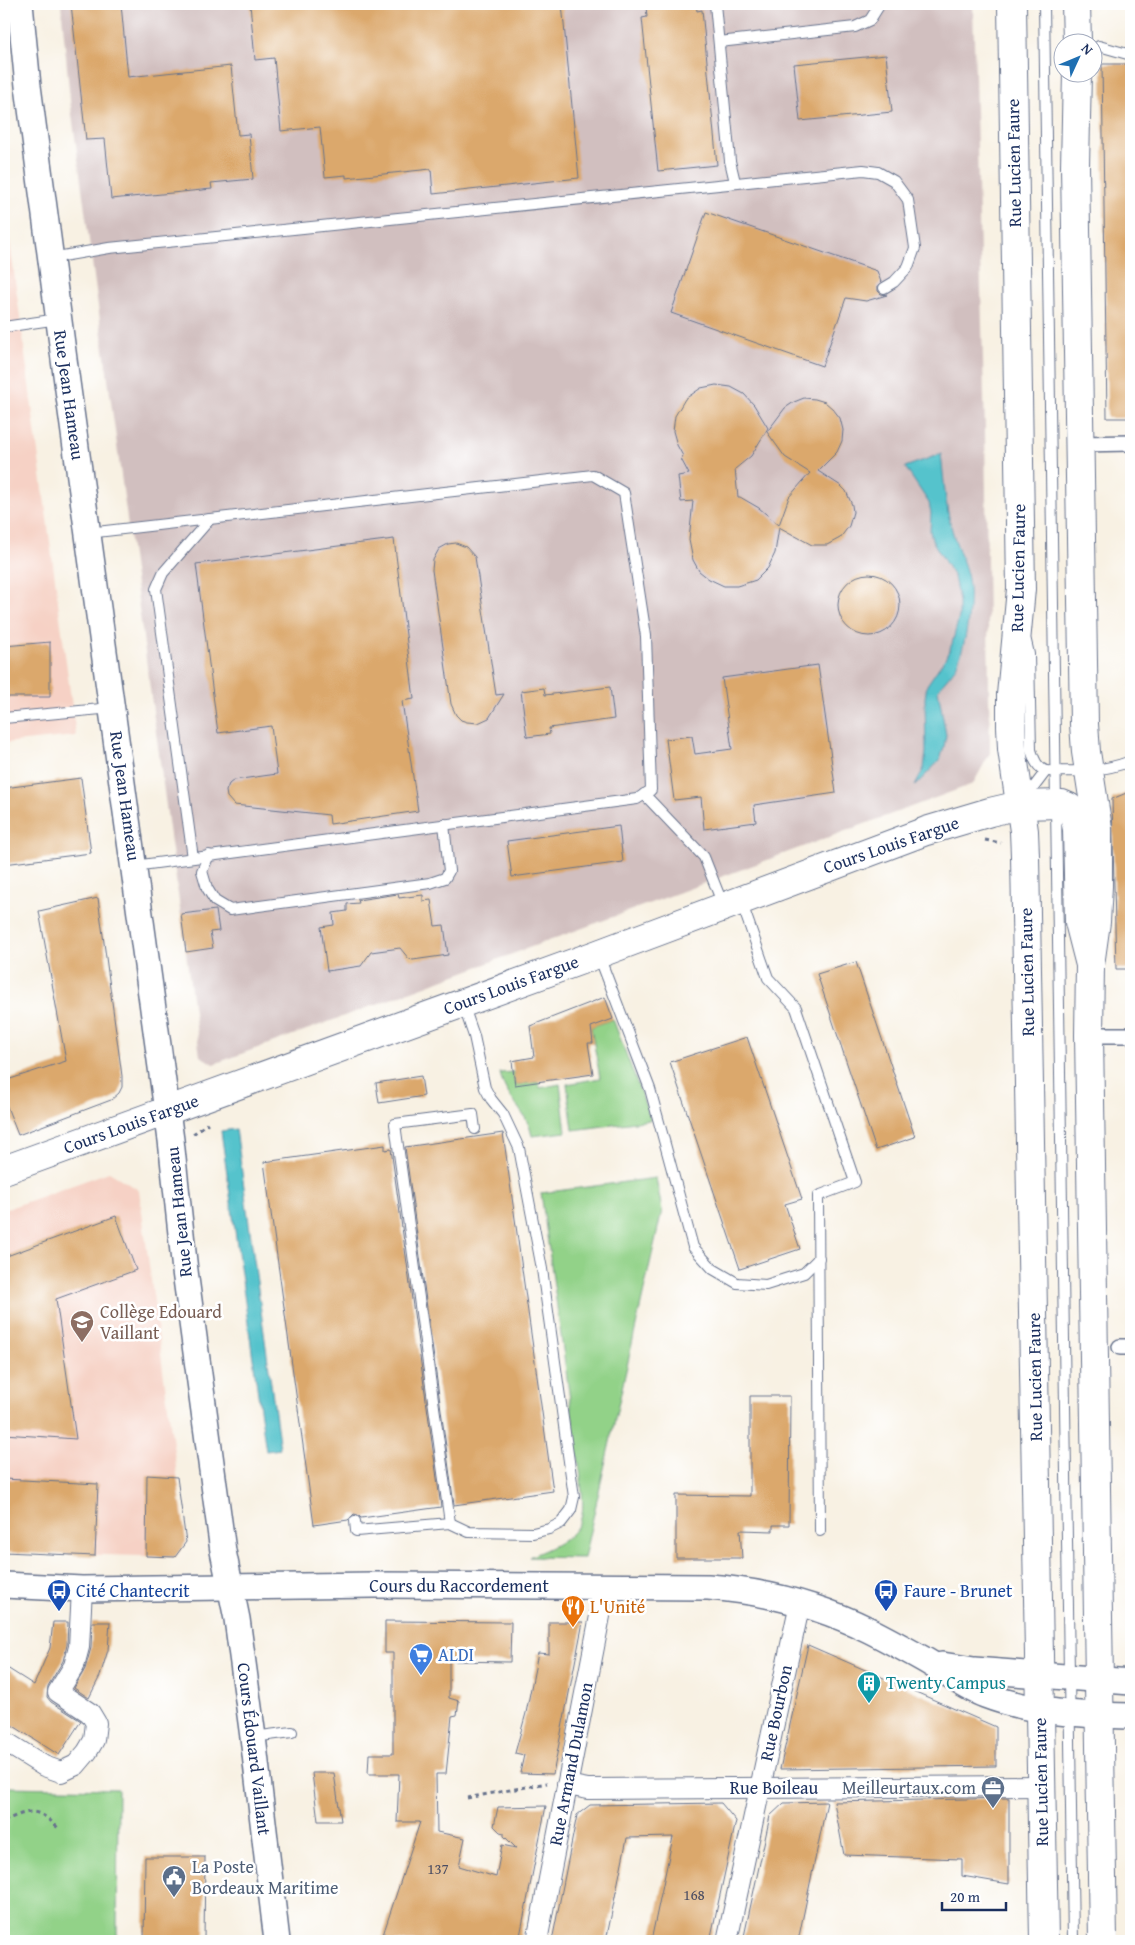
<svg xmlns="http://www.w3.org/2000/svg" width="1135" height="1945" font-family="'Gentium Book Plus',serif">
<rect width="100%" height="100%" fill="#fff"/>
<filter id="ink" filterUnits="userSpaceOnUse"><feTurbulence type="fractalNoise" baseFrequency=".02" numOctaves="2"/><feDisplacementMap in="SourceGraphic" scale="10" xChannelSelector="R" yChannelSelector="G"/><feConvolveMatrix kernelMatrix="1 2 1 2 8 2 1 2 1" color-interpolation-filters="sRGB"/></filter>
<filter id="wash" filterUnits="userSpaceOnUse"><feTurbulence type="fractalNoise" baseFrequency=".0096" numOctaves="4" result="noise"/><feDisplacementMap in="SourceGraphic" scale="20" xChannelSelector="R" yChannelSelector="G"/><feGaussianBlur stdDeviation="1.12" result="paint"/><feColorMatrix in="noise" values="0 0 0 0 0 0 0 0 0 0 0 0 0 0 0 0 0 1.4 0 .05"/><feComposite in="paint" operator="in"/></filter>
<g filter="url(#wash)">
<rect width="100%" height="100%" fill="#f8f1e3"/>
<!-- built -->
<g fill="#f6d1c5">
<path d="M4 198 76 736 4 743Z"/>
<path d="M109 1172 139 1190 186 1542 175 1557 4 1552V1210Z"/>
</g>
<!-- industrial -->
<path fill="#d1bfbf" d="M61 4H973L985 431 990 753 973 784 214 1064 200 1056 70 100Z"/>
<!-- green -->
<g fill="#92d288" stroke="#568073">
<path d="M613 1019 651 1120 573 1130 567 1084 600 1078 591 1027Z"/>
<path d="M513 1072 515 1085 539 1082 540 1088 560 1084 566 1132 532 1136C528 1111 504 1098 500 1073Z"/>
<path d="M656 1178 662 1210 584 1558 529 1557C549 1548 578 1539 582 1514 584 1502 581 1489 581 1478L541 1193Z"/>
<path d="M4 1787 118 1789 117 1941H4Z"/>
</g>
<!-- water -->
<g fill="#55c3cc" stroke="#387995">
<path d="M941 454C944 479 945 505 952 530 956 545 963 559 967 574 973 599 967 646 955 668 950 676 943 682 938 690L946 735 944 747 940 760 915 786 924 768 926 752 925 698 927 685 946 657 952 644 959 617V601L954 577 932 540 930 531 931 513 929 503 905 467Z"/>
<path d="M236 1129 280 1449 266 1451 221 1131Z"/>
</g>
<g id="blocks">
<!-- building -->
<g fill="#dba86c">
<path d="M71 4H121L128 77 231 66 238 135 249 134 253 179 211 183 212 189 111 199 105 139 86 140Z"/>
<path d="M250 4H562L579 178 433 194 431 169 346 178V175L325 177 320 127 281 131 274 58 255 60Z"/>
<path d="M668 4H696L697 11 702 10 717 165 658 171 642 18 647 17 646 6Z"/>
<path d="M886 55 892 112 800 121 794 64Z"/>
<path d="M1102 64H1131V418H1107Z"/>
<path d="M706 212 877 271 881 282 878 285V291L881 294 887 295 866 301 846 298 822 366 671 313Z"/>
<path d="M716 385 731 387 744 394 754 405 768 428 751 456 735 469 738 497H740L759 508 779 525 789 497 810 473 785 457 767 432 785 408 794 402 804 398 815 399 825 402 833 409 840 418 843 430 842 441 837 452 818 471 841 486 846 491 852 505 853 512 849 526 840 538 827 545H812L779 527 775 553 768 568 756 580 737 586H724L709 579 699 571 693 560 689 540 693 501 681 502 678 476 689 474 681 459 683 456 677 445 673 431 675 416 685 399 701 388Z"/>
<path d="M394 539 414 699 402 701 418 811 330 824 329 815 234 805 227 797 226 791 229 784 234 780 277 774 271 726 218 733 196 564Z"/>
<path d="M456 543 466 547 475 557 496 695 504 694 489 718 478 723 467 722 461 720 456 715 451 704 432 570 433 560 439 549 448 544Z"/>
<circle cx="869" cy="605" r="31"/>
<path d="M50 642V697H4V646Z"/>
<path d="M818 665 836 793 754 805 756 822 704 829 701 797 674 800 666 739 692 736 695 754 732 749 722 678Z"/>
<path d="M610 687 614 719 549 728 550 734 527 737 521 691 544 688 545 695Z"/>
<path d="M81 778 91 853 4 864V788Z"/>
<path d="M1131 791V969H1116L1112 799Z"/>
<path d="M619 826 623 862 512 877 507 841Z"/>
<path d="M398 894 399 898 423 895V901L431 900 435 926 444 925 448 955 413 960 409 959 400 948 371 952 361 966 327 971 321 927 334 925 333 913 347 911V904L359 903 358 900Z"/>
<path d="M98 898 122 1076V1087L119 1093 111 1100 18 1135 4 1099V1081L66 1061 39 911Z"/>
<path d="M216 910 219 931 210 932 213 948 186 952 181 914Z"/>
<path d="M856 962 915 1137 876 1150 817 974Z"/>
<path d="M605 997 613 1019 591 1027 593 1043H588L593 1074 515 1085 512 1061 534 1057 530 1026Z"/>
<path d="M747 1037 802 1199 785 1204 800 1249 740 1269 670 1062Z"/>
<path d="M421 1076 424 1096 379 1103 376 1083Z"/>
<path d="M503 1133 553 1491 454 1505 405 1147Z"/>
<path d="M385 1145V1150L391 1149 441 1507 361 1518 358 1515 354 1514 348 1520 314 1525 264 1162Z"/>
<path d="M116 1216 136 1270 56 1299 76 1439 4 1434V1257Z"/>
<path d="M750 1396H790L789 1525H773V1531L740 1530 742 1558H676V1495L750 1496Z"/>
<path d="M147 1475 177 1477 186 1542 175 1557 146 1556Z"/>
<path d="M4 1479 98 1484 95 1556 4 1552Z"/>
<path d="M385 1621 511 1622 510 1662 449 1661V1698L459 1701 457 1715 452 1716 446 1774H436L437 1832 465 1838 459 1866 496 1877 502 1845 516 1848 504 1836V1833L500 1832 494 1826 498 1807 546 1806 519 1941H381L420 1822H397L399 1774H368L369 1754H393V1653H385Z"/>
<path d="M53 1622H68L67 1645 63 1661 48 1686 47 1697 51 1702 81 1721 59 1755 4 1720V1666L34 1685 50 1648Z"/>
<path d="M92 1622H110L108 1650 100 1676 89 1698 74 1688 85 1669 91 1648Z"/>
<path d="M549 1622H583L553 1774 520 1773 524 1755 515 1753 526 1713 538 1653 549 1654Z"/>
<path d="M808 1645 996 1727V1766L780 1769Z"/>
<path d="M312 1773H334L341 1821H318Z"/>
<path d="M1009 1798V1884L962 1876V1859L844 1855 834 1802Z"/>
<path d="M827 1802 798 1941H743L770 1816 784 1803Z"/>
<path d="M721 1803 736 1821 710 1941H651L673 1837 627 1838 606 1941H552L577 1815 590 1805Z"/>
<path d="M145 1857H205L204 1941H144Z"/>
</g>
</g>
</g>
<g filter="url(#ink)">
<use href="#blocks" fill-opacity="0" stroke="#68738d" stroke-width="1"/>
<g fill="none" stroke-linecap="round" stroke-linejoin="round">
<!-- service casing -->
<g stroke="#68738d" stroke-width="12">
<g id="service">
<path d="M715 4 730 161 735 182"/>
<path d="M1044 4 1073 1941"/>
<path d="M719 42 855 27 870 20 880 4"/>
<path d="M1099 46 1131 55"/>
<path d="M51 258 109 248 863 170 878 172 894 181 908 200 915 248 908 267 894 282 884 288"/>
<path d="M4 327 58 319"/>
<path d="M88 533 593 475 624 493 646 636 651 790 637 799 134 866"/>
<path d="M1026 641 1029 654 1031 750C1034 759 1037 768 1046 771 1077 772 1102 772 1131 761"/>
<path d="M4 718 112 708"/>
<path d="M644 794 704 857 723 905"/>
<path d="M1024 800 1046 771"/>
<path d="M209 855 202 871 207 888 215 901 230 910 430 883 445 878 449 871 444 824"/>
<path d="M193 858 156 589 163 573 210 519"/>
<path d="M741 901 768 978 796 1008 855 1182 818 1196 820 1531"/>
<path d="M599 956 650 1089 693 1247 713 1269 737 1283 766 1285 804 1273 819 1258"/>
<path d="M355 1521 356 1531 450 1523 469 1532 533 1533 549 1529 561 1523 571 1510 574 1497 542 1269 519 1148 503 1114 491 1099 485 1088 474 1036 463 1004"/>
<path d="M450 1523 395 1124 473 1114 475 1129"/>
<path d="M253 1737 292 1732"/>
</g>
</g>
<!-- pedestrian casing -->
<g stroke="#68738d" stroke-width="18">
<g id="pedestrian">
<path d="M1080 444 1131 443"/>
<path d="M1089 1035H1131"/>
<path d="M1120 1347H1131"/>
</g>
</g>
<!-- minor casing -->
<g stroke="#68738d" stroke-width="22">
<g id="minor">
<path d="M4 1741 44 1766 61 1772 76 1765 87 1752 94 1740 96 1723 90 1713 58 1692 74 1666 79 1647 82 1589"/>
<path d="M567 1785 588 1789 1041 1786"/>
<path d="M537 1941 600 1616V1587"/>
<path d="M727 1941 800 1603"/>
</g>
</g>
<!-- tertiary casing -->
<g stroke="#68738d" stroke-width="28">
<g id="tertiary">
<path d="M20 4 28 86 67 382 171 1140 185 1271 209 1448 223 1551 237 1619 253 1737 277 1941"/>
<path d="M4 1585 82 1589 374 1585 708 1587C764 1591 818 1605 869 1630 887 1639 905 1649 923 1659 943 1670 963 1687 985 1695 1032 1713 1081 1715 1131 1716"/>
<path d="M942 1665 974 1670 1131 1682"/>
</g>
</g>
<!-- secondary casing -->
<g stroke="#68738d" stroke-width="30">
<path id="secondary" d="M4 1170 598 954 926 831 990 812 1020 805 1062 804 1069 807 1074 815 1077 829 1079 922 1090 965"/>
</g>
<!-- primary casing -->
<g stroke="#68738d" stroke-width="30">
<g id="primary">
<path d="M1012 4 1021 589 1011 695V726L1012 749 1024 831 1025 856 1044 1941"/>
<path d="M1076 4 1077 42"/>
<path d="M1077 72 1075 166 1084 724 1086 752 1098 829V886L1096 922 1090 965 1089 1035 1103 1941"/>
</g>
</g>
<!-- path -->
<g stroke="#68738d" stroke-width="3" stroke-dasharray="4 4" stroke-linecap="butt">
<path d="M985 840 1001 843"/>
<path d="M193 1134 208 1123"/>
<path d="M467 1798 547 1783"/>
<path d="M4 1821C29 1810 37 1806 58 1828"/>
</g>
<!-- service -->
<use href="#service" stroke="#fff" stroke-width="10"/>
<!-- pedestrian -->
<use href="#pedestrian" stroke="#fff" stroke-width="15"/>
<!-- minor -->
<use href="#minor" stroke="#fff" stroke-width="20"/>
<!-- tertiary -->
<use href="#tertiary" stroke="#fff" stroke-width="25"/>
<!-- secondary -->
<use href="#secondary" stroke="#fff" stroke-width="28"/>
<!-- primary -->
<use href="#primary" stroke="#fff" stroke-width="28"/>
</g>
</g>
<!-- icons -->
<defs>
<g id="school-pin" transform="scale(1.25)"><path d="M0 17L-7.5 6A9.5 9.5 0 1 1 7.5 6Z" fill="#8d6e63" stroke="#fff"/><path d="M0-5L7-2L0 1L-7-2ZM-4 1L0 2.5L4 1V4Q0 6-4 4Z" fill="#fff"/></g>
<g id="bus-pin" transform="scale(1.25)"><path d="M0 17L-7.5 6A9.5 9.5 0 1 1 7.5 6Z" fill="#1a4fb4" stroke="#fff"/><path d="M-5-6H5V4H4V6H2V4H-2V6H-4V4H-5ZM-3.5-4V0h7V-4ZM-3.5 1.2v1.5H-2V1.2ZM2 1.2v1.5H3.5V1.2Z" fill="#fff"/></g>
<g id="restaurant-pin" transform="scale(1.25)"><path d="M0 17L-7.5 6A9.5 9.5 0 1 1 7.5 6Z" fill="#e8710a" stroke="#fff"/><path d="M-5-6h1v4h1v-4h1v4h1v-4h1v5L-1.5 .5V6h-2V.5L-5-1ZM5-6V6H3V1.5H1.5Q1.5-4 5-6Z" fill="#fff"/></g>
<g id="supermarket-pin" transform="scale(1.25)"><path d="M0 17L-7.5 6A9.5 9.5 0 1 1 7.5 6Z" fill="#3f7fe0" stroke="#fff"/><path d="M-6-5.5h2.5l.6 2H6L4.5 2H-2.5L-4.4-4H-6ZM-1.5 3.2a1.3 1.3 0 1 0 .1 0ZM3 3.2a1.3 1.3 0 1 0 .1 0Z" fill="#fff"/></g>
<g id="building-pin" transform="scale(1.25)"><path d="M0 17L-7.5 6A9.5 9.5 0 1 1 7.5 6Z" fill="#0f9aa8" stroke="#fff"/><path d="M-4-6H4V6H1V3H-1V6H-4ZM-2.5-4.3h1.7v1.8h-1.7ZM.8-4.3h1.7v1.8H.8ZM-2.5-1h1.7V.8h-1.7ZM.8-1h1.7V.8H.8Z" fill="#fff"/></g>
<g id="office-pin" transform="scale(1.25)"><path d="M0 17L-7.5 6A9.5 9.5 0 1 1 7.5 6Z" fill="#5c6f8a" stroke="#fff"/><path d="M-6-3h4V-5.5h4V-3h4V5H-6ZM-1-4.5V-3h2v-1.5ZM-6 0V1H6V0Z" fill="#fff"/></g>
<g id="civic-pin" transform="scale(1.25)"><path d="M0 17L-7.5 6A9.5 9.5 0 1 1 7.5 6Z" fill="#5c6f8a" stroke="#fff"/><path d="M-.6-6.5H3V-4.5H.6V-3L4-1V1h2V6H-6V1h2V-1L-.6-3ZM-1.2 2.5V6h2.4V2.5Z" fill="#fff"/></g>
</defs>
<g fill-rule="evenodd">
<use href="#school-pin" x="82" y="1322"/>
<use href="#bus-pin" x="59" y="1591"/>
<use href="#bus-pin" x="886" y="1591"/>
<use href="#restaurant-pin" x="573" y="1607"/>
<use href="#supermarket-pin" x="421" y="1655"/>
<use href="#building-pin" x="869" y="1683"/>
<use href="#office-pin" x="993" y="1788"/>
<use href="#civic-pin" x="174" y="1877"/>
</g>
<g text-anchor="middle" stroke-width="5" stroke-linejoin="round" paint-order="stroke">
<!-- number labels -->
<g font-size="15" fill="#4b4d62">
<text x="438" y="1874">137</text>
<text x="694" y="1900">168</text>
</g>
<!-- street labels -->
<g font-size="18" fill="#1b2f5e" stroke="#fff">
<text transform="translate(1014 163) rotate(-91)" y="6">Rue Lucien Faure</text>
<text transform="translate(69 395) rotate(82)" y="6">Rue Jean Hameau</text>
<text transform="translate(1018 568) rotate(-89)" y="6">Rue Lucien Faure</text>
<text transform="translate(125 796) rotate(82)" y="6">Rue Jean Hameau</text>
<text transform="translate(891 845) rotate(-19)" y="6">Cours Louis Fargue</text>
<text transform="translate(1027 972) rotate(-91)" y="6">Rue Lucien Faure</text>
<text transform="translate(511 985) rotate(-20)" y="6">Cours Louis Fargue</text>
<text transform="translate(131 1124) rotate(-20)" y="6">Cours Louis Fargue</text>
<text transform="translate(179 1212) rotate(-96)" y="6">Rue Jean Hameau</text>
<text transform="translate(1035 1377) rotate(-91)" y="6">Rue Lucien Faure</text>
<text x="459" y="1592">Cours du Raccordement</text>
<text transform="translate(776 1713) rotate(-78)" y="6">Rue Bourbon</text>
<text transform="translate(254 1749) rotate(83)" y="6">Cours Édouard Vaillant</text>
<text transform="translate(571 1764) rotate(-79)" y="6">Rue Armand Dulamon</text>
<text transform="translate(1041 1782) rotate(-91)" y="6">Rue Lucien Faure</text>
<text x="774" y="1794">Rue Boileau</text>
</g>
<!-- education labels -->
<g font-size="18" fill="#785e54" stroke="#fff" text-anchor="start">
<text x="100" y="1318">Collège Edouard<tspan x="100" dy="21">Vaillant</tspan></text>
</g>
<!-- transit labels -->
<g font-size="18" fill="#164399" stroke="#fff" text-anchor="start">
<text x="76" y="1597">Cité Chantecrit</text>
<text x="904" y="1597">Faure - Brunet</text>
</g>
<!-- food labels -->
<g font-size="18" fill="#c56008" stroke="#fff" text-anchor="start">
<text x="590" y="1613">L'Unité</text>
</g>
<!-- shop labels -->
<g font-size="18" fill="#366cbe" stroke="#fff" text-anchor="start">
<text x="438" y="1661">ALDI</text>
</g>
<!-- culture labels -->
<g font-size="18" fill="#0d838f" stroke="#fff" text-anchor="start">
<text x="886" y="1689">Twenty Campus</text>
</g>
<!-- service labels -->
<g font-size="18" fill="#4e5e75" stroke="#fff" text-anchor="end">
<text x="976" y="1794">Meilleurtaux.com</text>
<text x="192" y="1873" text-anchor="start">La Poste<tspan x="192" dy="21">Bordeaux Maritime</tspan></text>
</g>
</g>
<!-- margin -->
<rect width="1135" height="1945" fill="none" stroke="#fff" stroke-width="20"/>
<!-- north arrow -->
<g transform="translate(1078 58) rotate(46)"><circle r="24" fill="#ffffff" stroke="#a4acbf"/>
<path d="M0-4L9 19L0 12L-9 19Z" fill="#1f6fb2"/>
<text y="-8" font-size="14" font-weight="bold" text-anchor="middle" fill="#1b2f5e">N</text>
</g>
<!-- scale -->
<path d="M942 1902v8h64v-8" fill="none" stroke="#1b2f5e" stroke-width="2.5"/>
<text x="950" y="1902" font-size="15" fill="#1b2f5e" stroke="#ffffff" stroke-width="4" paint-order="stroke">20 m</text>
</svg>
